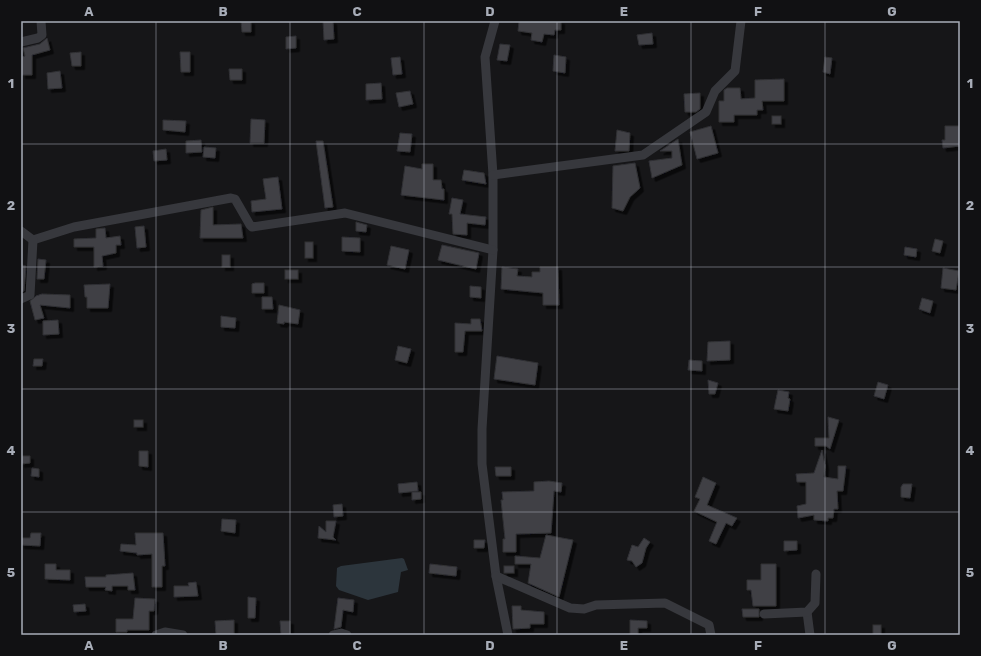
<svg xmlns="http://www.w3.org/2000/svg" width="981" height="656" font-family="Rubik,sans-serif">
<defs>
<filter id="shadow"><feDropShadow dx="3.5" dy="3.5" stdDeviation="0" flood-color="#0009"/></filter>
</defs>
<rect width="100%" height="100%" fill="#161618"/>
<!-- water -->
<path fill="#2c353c" d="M402 558 404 559 408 570 401 572 398 592 368 600 339 590 336 586 337 568 341 566Z"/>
<!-- building -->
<g fill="#404145" stroke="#303034" filter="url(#shadow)">
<path d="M241 21H251V32H242Z"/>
<path d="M323 21H333L334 39 324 40Z"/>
<path d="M519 21H561V30H555L554 35 544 34 542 42 531 40 532 33 518 31Z"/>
<path d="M652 33 653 44 639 45 637 35Z"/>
<path d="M296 36V48L286 49V37Z"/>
<path d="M47 38 50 50 32 55V75H22V57L25 56 23 48 40 44Z"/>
<path d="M500 44 510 45 507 61 497 60Z"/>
<path d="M81 52V66H72L70 53Z"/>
<path d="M180 52H190V72H181Z"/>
<path d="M554 55 566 57 565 73 553 71Z"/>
<path d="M400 57 402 74 393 75 391 58Z"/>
<path d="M825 57 832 58 830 74 823 72Z"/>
<path d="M229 69H242V80H230Z"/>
<path d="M60 71 62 88 48 89 47 73Z"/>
<path d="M784 79V101H762L763 110H757V115H734V122H719V101H724V90L727 88H740L741 99 755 98V80Z"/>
<path d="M381 83 382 99 366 100V84Z"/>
<path d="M410 91 413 104 399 107 396 93Z"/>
<path d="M700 93V109L696 112H685L684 94Z"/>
<rect x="772" y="116" width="9" height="8"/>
<path d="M251 119 265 120 264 143H250Z"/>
<path d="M163 120 186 121 185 132 163 130Z"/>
<path d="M711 126 718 153 697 159 690 132Z"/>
<path d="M945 126H960V146L943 148 942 140H945Z"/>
<path d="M617 130 630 133 629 151H615Z"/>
<path d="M400 133 412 134 410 152 397 151Z"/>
<path d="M678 139 682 165 652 178 649 161 672 158V151H660Z"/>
<path d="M201 140 202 152 186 153V141Z"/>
<path d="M316 141H323L333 207 325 208Z"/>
<path d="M204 147 216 148 215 158 203 157Z"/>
<path d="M166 149 167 160 154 161 153 151Z"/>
<path d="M635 163 640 188 630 197 623 211 612 208 613 166Z"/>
<path d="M422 164H433V180H441L442 189H444V200L401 195 405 166 422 169Z"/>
<path d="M464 170 484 173 486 184 462 180Z"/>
<path d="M278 177 282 209 252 212 251 201 266 199 263 179Z"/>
<path d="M452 198 463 200 460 214 486 217 485 225 467 223V235L453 234 452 214H449Z"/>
<path d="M213 207V225L241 224 243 238H200L201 210Z"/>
<path d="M356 222 367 225 366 232 356 231Z"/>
<path d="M144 226 146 247 137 248 135 227Z"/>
<path d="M105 228 106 238 120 236 121 245H116V253L102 256 103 266 94 267V247H74V239L96 238V229Z"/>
<path d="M342 237 360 238V252L342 251Z"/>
<path d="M935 239 943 241 940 253 932 251Z"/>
<rect x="305" y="242" width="8" height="16"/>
<path d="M442 245 479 253 476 269 438 260Z"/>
<path d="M391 246 409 250 405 269 387 265Z"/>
<path d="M905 247 917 249 916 257 904 255Z"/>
<rect x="222" y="255" width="8" height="12"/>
<path d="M38 259 46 260 44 279H37Z"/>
<path d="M22 265 26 266 24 291 21 292Z"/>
<path d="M502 267 518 269 517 276 532 277V272H540V267H558L559 305H543V293L501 289Z"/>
<path d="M943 268 959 271 956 290 941 288Z"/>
<rect x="285" y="270" width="13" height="9"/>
<path d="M255 283H264V293H252V284Z"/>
<path d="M110 284 108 308H87V297H85L84 285Z"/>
<path d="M470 286 481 287V298L470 297Z"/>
<path d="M42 294 70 295V308L40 305 44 318 35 320 30 301 36 296Z"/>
<path d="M262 297H272L273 309H262Z"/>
<path d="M922 298 933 301 930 313 919 309Z"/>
<path d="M279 305 300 310 298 324 284 322V324L277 323Z"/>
<path d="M221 316 236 318 235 328 221 327Z"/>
<path d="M471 319H480L482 331H465L463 352H455V323L471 324Z"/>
<path d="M58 320 59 334 43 335V321Z"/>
<path d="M730 341V360L707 361 708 342Z"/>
<path d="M398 346 411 349 407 363 395 360Z"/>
<path d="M497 356 538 363 535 385 494 379Z"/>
<path d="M34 359H43L42 366H33Z"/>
<path d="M689 360 702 361V371L688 370Z"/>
<path d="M708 380 718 383 715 394H709Z"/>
<path d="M878 382 888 385 884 399 874 396Z"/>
<path d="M778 390 789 392 788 398 790 399 788 411 774 409Z"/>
<path d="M828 417 839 420 830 449 826 446H815V438H829Z"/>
<rect x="134" y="420" width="9" height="7"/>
<path d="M822 450 825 466 824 477 838 479V466H846L843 491H837L838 509H834L833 518H828V521L814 520V515L798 518 797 506 806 504V482H797L796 474 814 473Z"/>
<path d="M139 451H148V467L139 466Z"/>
<path d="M21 456H30V463L21 464Z"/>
<path d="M495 467H511V476H496Z"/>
<path d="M32 468 39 469V477L31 476Z"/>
<path d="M703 477 716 483 707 505 737 518 732 526 726 523 716 544 709 541 717 522 694 511 700 499 695 497Z"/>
<path d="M549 481 562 483 561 492 554 491 551 533 516 534V552H503V539H505L501 500H503L502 492 534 491V482Z"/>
<path d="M417 482 418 491 399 493 398 484Z"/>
<path d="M903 484H912L910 498 901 497V487Z"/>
<path d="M412 492H421V499L412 500Z"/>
<path d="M342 504 343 516 334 517 333 505Z"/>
<path d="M222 519 236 520 235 533 221 531Z"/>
<path d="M326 521H336L333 537 336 540 318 538 319 526 326 532Z"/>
<path d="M31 533H41L40 546 21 545V538H30Z"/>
<path d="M135 533H163L165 566H162V587H152V554L137 555V553L120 551 121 544 136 545Z"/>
<path d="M546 535 573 540 559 597 528 583 531 564H515V556L540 558Z"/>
<path d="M644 538 650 542 646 548 642 563 636 567 632 561 627 560 632 545 638 547Z"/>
<path d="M474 540H485L484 548H474Z"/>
<path d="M784 541H797V550L784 551Z"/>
<path d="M45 564H56V570H70V580L45 579Z"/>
<path d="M430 564 457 567 456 576 429 573Z"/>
<path d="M761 564H776V606H753L751 590H747V580H761Z"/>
<rect x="504" y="566" width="10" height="7"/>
<path d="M133 573 135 590H128V586H112V591L105 590 106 587H86L85 577H106V575Z"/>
<path d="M196 582 198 596 174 597V586H189L188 583Z"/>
<path d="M248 597 256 598 255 618H248Z"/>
<path d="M135 598 155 599 154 611H149V630H127V632H116V619H133Z"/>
<path d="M338 598 354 600 353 612 343 610 341 627 334 629Z"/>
<path d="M85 604 86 611 74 612 73 605Z"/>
<path d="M512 606H521V610L544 612V624H530V628L513 629Z"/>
<path d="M742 609H759V617H743Z"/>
<path d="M234 620V634L216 635 215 621Z"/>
<path d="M630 620 647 621V628H638V635H630Z"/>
<path d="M280 621H290V635H281Z"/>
<rect x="873" y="625" width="8" height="10"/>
</g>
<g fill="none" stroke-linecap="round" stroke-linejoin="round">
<!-- minor -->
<g stroke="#37383d" stroke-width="9">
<path d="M495 21 485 57 493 175V250L482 429V464L496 576 508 635"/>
<path d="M21 42 38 38 42 35 41 21"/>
<path d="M493 175 643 155 706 112 715 91 735 71 741 21"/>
<path d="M21 231 33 240 74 227 231 198 235 199 250 225 252 227 345 213 493 250"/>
<path d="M21 299 30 295 33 240"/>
<path d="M496 576 570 608 584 609 596 605 665 603 709 625 711 635"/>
<path d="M807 612 810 635"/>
<path d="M764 614 807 612 815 603 816 574"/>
<path d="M156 635 165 632 183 635"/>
<path d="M333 635 341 633 347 635"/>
</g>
</g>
<!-- grid -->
<path fill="none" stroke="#a8adb8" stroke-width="1" stroke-opacity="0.55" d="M156 21V635M290 21V635M424 21V635M557 21V635M691 21V635M825 21V635M21 144H960M21 267H960M21 389H960M21 512H960"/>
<!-- border -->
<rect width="981" height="656" fill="none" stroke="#111113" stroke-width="44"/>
<rect x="22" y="22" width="937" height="612" fill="none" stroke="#a8adb8" stroke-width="1.5"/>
<g font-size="13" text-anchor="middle" font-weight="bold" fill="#a8adb8">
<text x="89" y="16">A</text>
<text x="223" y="16">B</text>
<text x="357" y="16">C</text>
<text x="490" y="16">D</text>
<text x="624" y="16">E</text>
<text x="758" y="16">F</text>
<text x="892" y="16">G</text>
<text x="11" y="88">1</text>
<text x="970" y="88">1</text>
<text x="11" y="210">2</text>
<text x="970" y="210">2</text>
<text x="11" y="333">3</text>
<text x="970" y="333">3</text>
<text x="11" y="455">4</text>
<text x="970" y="455">4</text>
<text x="11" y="577">5</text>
<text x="970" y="577">5</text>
<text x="89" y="650">A</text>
<text x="223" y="650">B</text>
<text x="357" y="650">C</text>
<text x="490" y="650">D</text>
<text x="624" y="650">E</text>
<text x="758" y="650">F</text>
<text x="892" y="650">G</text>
</g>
</svg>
